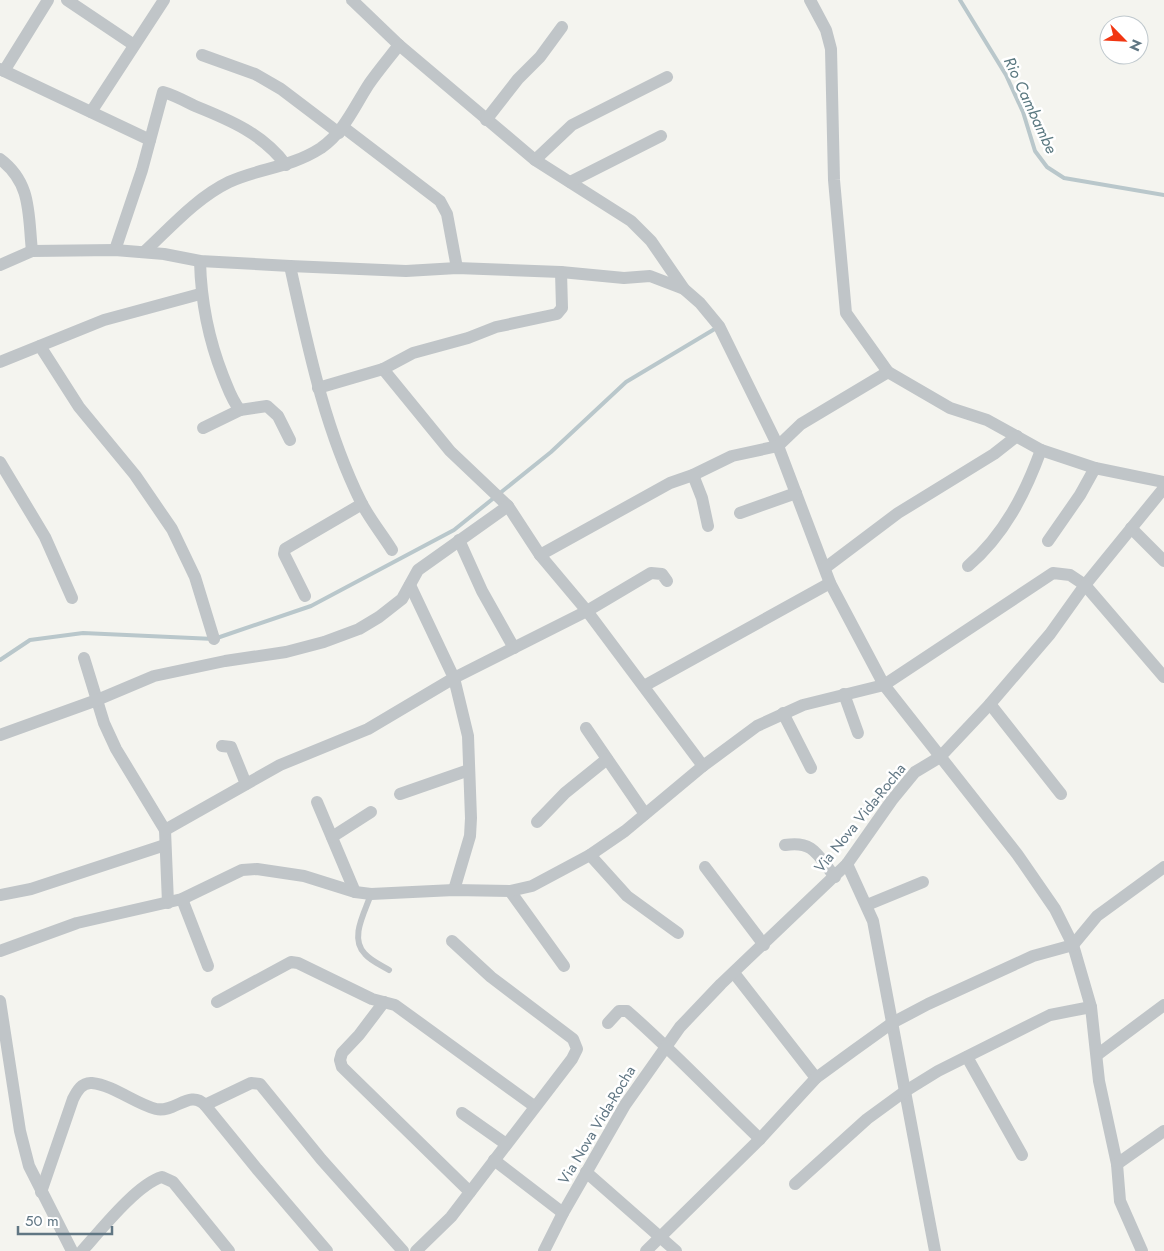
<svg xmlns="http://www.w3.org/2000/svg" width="1164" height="1251" font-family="Jost,sans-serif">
<rect width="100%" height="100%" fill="#f4f4ef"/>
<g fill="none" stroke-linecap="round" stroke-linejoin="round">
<!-- stream -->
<g stroke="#b9c7cb" stroke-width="4">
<path d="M960 0 1006 75 1023 112 1035 151 1047 167 1064 178 1164 195"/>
<path d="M0 660 30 640 83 633 214 639 311 606 454 530 551 452 626 382 718 327"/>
</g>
<!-- service -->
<path stroke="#c0c5c8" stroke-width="6" d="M371 894C365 912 349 938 365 954 371 961 381 965 389 970"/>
<!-- minor -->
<g stroke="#c0c5c8" stroke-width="12">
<path d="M67 0 134 45"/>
<path d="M352 0 399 45 535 160 631 221 651 241 684 289 700 303 719 326 778 446 830 583 884 685 1017 854 1055 909 1073 945 1091 1007 1099 1081 1117 1164 1120 1201 1142 1251"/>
<path d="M810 0 826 30 831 49 834 180 846 313 888 372"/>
<path d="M202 55 255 74 281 89 339 133"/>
<path d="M0 69 150 140"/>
<path d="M4 71 48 0"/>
<path d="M91 112 164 0"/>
<path d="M486 120 518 79 540 57 562 27"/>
<path d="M343 127 440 201 447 214 457 268"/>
<path d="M0 159C32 183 28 214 32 251"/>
<path d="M535 160 572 125 667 77"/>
<path d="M570 182 661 136"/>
<path d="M115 250 142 170 163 92C174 95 185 101 195 106 230 120 263 134 286 165"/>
<path d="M144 252C170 228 196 198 229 182 259 168 290 168 321 148 344 132 354 107 369 84 378 71 389 58 399 45"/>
<path d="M200 261C201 302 208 338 223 376 228 388 232 401 240 410L267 406 278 416 290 440"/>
<path d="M0 265 32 251 115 250 164 254 200 261 290 266 406 271 457 268 561 272 624 278 650 276 684 289"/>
<path d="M290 266C308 347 324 427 361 502 369 518 382 534 392 550"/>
<path d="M40 346 79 407 135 475 172 529 195 577 214 639"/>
<path d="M0 362 104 320 200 294"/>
<path d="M383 369 450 451 508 506 540 555 587 611 703 766"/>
<path d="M318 388 383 369 413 353 468 338 496 327 557 314 562 308 561 272"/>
<path d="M203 428 240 410"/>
<path d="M0 462 45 537 72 598"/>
<path d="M693 475 702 498 708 526"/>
<path d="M740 513 796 493"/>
<path d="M1131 528 1164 561"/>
<path d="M459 540 482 591 514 648"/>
<path d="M1048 541 1080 495 1095 468"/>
<path d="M540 555 670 483 693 475 732 456 778 446 801 424 888 372 950 408 987 420 1041 450 1095 468 1164 482"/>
<path d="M968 566C1004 535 1025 494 1041 450"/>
<path d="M825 568 898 513 994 454 1017 436"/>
<path d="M305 596 284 554 285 549 362 504"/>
<path d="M84 658 104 723 116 749 165 830 168 903"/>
<path d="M644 686 830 583"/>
<path d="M844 694 858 733"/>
<path d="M990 704 1061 794"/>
<path d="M783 713 811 768"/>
<path d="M586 728 645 814"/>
<path d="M0 735 97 700 154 676 225 661 286 652 324 642 359 629 379 617 402 599 418 570 508 506"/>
<path d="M222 746 231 747 246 784"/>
<path d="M400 794 469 770"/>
<path d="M317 802 355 892"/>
<path d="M537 822 565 793 607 759"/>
<path d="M165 830 280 765 368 729 454 678 410 585"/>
<path d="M332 837 371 812"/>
<path d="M785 845C814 840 818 856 835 877"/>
<path d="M590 855 627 896 678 933"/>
<path d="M847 864 873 921 935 1251"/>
<path d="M705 867 764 945"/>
<path d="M454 890 470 836 471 818 468 736 454 678 587 611 651 573 662 574 667 581"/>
<path d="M510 891 564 966"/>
<path d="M0 895 31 889 165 845"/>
<path d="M182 899 208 966"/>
<path d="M867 905 923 882"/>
<path d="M0 951 77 923 182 899 242 870 257 869 304 876 355 892 371 894 454 890 510 891 532 886 590 855 625 831 703 766 757 726 803 705 884 685 1053 573 1070 575 1085 585 1164 677"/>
<path d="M734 973 816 1078"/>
<path d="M0 1001 20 1131 29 1166 72 1251"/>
<path d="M217 1002 291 962 298 963 372 999 395 1005 534 1106"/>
<path d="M384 1002 359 1035 342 1053 340 1060 342 1067 470 1192"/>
<path d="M608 1023 619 1011H627C673 1051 715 1096 760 1139"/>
<path d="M1097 1055 1164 1005"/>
<path d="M967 1057 1022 1155"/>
<path d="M205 1105 251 1083 260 1084 321 1159 403 1251"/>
<path d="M462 1113 506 1144"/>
<path d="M494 1160 563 1213"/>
<path d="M1117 1164 1164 1131"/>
<path d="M586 1172 676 1251"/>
<path d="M795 1184 867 1119 904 1092 938 1071 1050 1015 1091 1007"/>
<path d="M41 1192 73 1099C77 1091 82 1082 92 1083 113 1085 136 1104 156 1109 175 1113 190 1089 205 1105L257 1169 327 1251"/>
<path d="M82 1251C100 1231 137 1184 162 1177L173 1182 229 1251"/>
<path d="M416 1251 451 1217 572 1059 577 1049 573 1039 491 977 452 941"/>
<path d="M544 1251 563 1213 625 1105 680 1027 721 984 847 864 892 800 915 772 940 757 990 704 1050 634 1085 585 1164 488"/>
<path d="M646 1251 760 1139 816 1078 853 1051 892 1023 928 1004 1033 956 1073 945 1097 916 1164 867"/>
</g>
</g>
<g text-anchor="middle" stroke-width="5" stroke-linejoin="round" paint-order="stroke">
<!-- street labels -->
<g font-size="15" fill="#607683" stroke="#fff">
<text transform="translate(860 818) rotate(-51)" y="5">Via Nova Vida-Rocha</text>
<text transform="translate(597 1125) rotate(-59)" y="5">Via Nova Vida-Rocha</text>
</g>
<!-- water labels -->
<g font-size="16" font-style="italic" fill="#5b7981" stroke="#fff">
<text transform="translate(1031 105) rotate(65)" y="6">Rio Cambambe</text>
</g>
</g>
<!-- north arrow -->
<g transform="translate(1124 40) rotate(114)"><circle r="24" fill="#ffffff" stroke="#bfc8cd"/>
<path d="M0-4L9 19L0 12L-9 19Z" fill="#f13612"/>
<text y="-8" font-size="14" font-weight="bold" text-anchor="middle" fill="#607683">N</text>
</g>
<!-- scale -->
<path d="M18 1226v8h94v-8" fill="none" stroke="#607683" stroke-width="2.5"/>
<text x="25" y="1226" font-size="15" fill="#607683" stroke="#ffffff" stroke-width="4" paint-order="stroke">50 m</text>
</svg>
